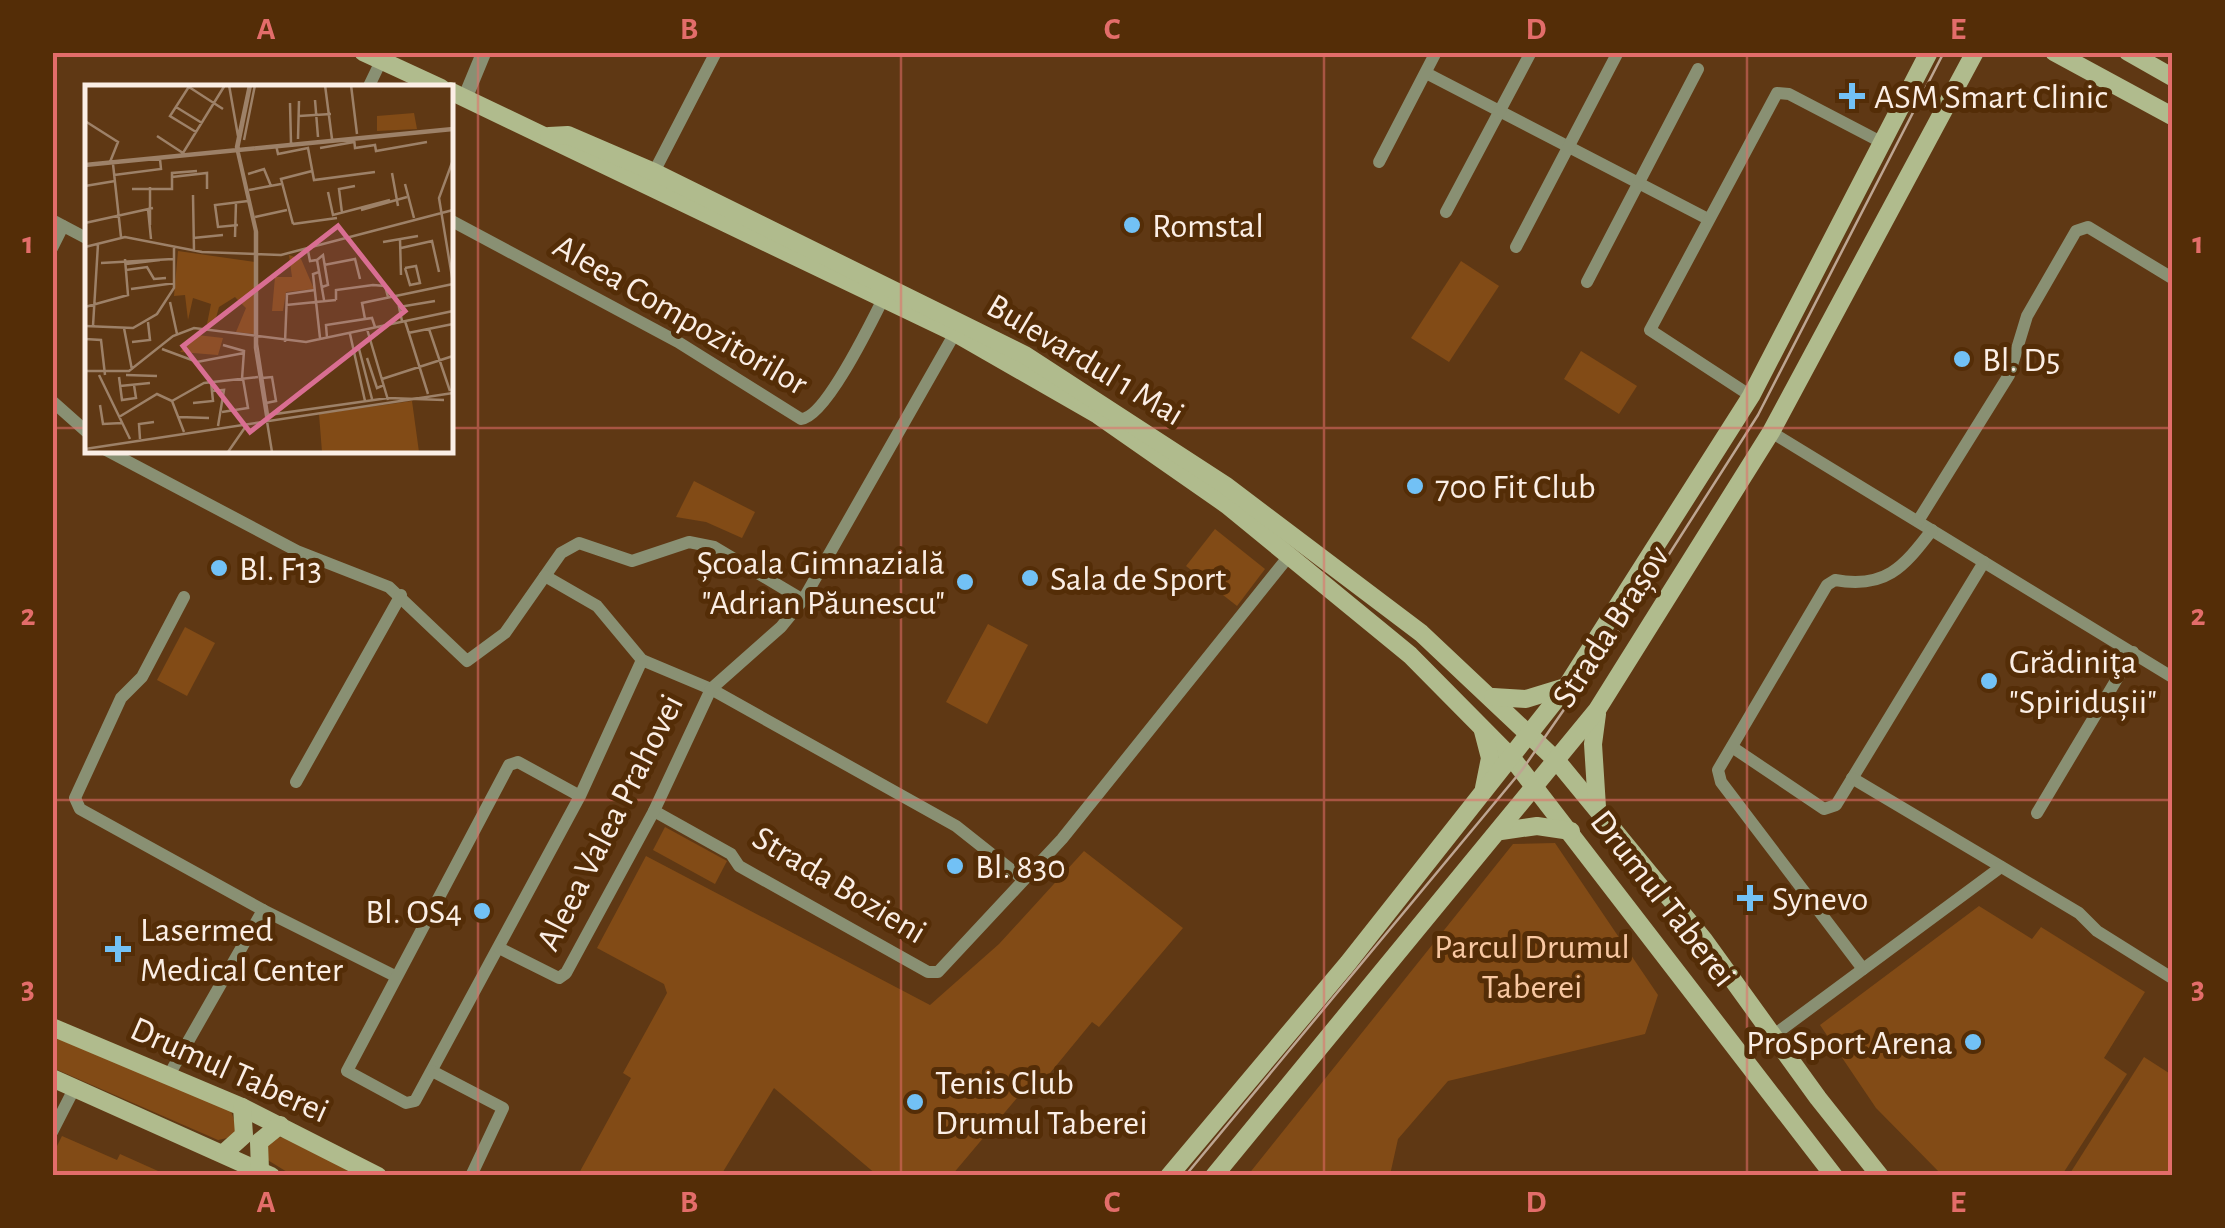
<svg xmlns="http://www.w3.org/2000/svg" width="2225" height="1228" font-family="'Alegreya Sans',sans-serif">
<rect width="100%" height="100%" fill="#5f3814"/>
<!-- green -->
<g fill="#824b16">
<path d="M1461 261 1499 286 1449 362 1411 338Z"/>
<path d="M1581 351 1637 386 1619 414 1564 379Z"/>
<path d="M694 481 755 512 742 538 706 522 676 517Z"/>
<path d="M1215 529 1265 569 1237 606 1186 566Z"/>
<path d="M988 624 1028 645 987 724 946 702Z"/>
<path d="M185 627 215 643 187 696 157 680Z"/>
<path d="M665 827 727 861 715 884 653 850Z"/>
<path d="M1555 843 1658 995 1645 1034 1448 1081 1398 1139 1390 1175H1248L1513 844Z"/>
<path d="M1084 851 1183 928 1099 1027 1092 1022 1041 1084 1033 1079 952 1175H877L774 1088 721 1175H578L631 1078 623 1073 667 993 664 984 597 948 646 856 930 1005 999 944Z"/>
<path d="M1979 906 2032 939 2041 927 2145 992 2104 1058 2127 1074 2062 1175H1942L1876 1108 1820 1025Z"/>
<path d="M52 1036 231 1111 237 1129 232 1137 218 1140 53 1068Z"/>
<path d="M2144 1057 2172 1075V1175H2069Z"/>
<path d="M62 1136 117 1160 120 1154 167 1175H53V1154Z"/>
<path d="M278 1137 286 1138 361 1175H292L266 1159V1147Z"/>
</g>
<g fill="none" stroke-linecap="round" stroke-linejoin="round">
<!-- minor -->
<g stroke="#899073" stroke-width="12">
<path d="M1426 73 1708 219"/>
<path d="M368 88 381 61"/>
<path d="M1379 162 1436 52"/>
<path d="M654 172 716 52"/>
<path d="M1446 212 1531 52"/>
<path d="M52 220 88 239"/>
<path d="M450 220 678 342 801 419C825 418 872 321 884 297"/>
<path d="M1516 247 1618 52"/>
<path d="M52 248 63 226"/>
<path d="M1587 282 1698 69"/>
<path d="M1751 396 1650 330 1777 93 1789 94 1883 143"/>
<path d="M52 401 88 433"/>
<path d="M1771 432 2172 677"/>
<path d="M106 450 297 551 389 587 467 661 505 633 561 553 579 543 632 561 689 542 714 547 803 600"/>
<path d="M1918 521 2009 375 2027 316 2076 231 2088 227 2172 278"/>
<path d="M545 576 597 606 642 660 711 689 956 826 1023 879"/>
<path d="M184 597 142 677 121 698 75 798 80 809 263 910 395 976"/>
<path d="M1732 747 1824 809 1836 805 1984 562"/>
<path d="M1852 778 2079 913 2097 931 2172 978"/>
<path d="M296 782 401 595"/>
<path d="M580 796 518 762 509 765 347 1071 406 1103 415 1101 580 796 642 660"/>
<path d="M654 811 731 854 739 866 928 972H938L1062 839 1289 556"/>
<path d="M2037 813 2133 652"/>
<path d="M499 948 559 978 566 973 654 811 711 689 781 627 803 600 955 333"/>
<path d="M1863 969 1721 782 1718 770 1827 585 1835 580C1885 589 1903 568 1932 530"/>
<path d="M1774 1035 2001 867"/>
<path d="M432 1071 503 1108 471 1176"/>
<path d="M169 1075 263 910"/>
<path d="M52 1132 75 1087"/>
</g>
<!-- tertiary -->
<path stroke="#899073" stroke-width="15" d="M465 98 484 52"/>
<!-- secondary -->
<g stroke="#b0bb8d" stroke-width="18">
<path d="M363 52 441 88"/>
<path d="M2054 52 2172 116"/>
<path d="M2128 52 2172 77"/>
<path d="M450 91 955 333 1098 415 1227 505 1410 655 1512 758 1834 1176"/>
<path d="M549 136 568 135 654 172 1025 355 1225 485 1421 633 1557 761 1704 940 1818 1098 1880 1176"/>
<path d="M1493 697 1526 699 1565 687"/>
<path d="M1483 731 1490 758 1484 788"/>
<path d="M1597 807 1593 744 1597 714"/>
<path d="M1501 831 1537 826 1571 831"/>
<path d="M52 1027 242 1107 378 1176"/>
<path d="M52 1078 271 1176"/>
<path d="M224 1153 244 1135 242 1107"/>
<path d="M260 1170 259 1142 280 1125"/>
<path d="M1169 1176 1348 963 1566 687 1751 396 1929 52"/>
<path d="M1214 1176 1597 710 1771 432 1975 52"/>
</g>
<!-- tram -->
<path stroke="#bda591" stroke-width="2.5" d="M1185 1176 1522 770 1636 606 1758 415 1944 52"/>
</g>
<!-- grid -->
<path fill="none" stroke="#e36d6a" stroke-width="2.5" stroke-opacity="0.55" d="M478 52V1176M901 52V1176M1324 52V1176M1747 52V1176M52 428H88M450 428H2172M52 800H2172"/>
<!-- markers -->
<g fill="#72c1f5" stroke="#542d07" stroke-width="4">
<path d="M1847 81h10v10h10v10h-10v10h-10v-10h-10v-10h10z"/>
<circle cx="1132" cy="225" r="10"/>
<circle cx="1962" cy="359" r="10"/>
<circle cx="1415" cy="486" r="10"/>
<circle cx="219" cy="568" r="10"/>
<circle cx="1030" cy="578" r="10"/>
<circle cx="965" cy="582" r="10"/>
<circle cx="1989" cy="681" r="10"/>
<circle cx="955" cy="866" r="10"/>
<path d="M1745 883h10v10h10v10h-10v10h-10v-10h-10v-10h10z"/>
<circle cx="482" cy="911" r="10"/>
<path d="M113 934h10v10h10v10h-10v10h-10v-10h-10v-10h10z"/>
<circle cx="1973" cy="1042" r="10"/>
<circle cx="915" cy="1102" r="10"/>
</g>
<g text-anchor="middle" stroke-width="10" stroke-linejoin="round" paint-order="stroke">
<!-- poi labels -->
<g font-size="35" fill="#fbeee5" stroke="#542d07" text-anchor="start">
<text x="1874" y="108">ASM Smart Clinic</text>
<text x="1152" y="237">Romstal</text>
<text x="1982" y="371">Bl. D5</text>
<text x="1435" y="498">700 Fit Club</text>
<text x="945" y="574" text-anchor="end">Școala Gimnazială<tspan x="945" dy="40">"Adrian Păunescu"</tspan></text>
<text x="239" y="580">Bl. F13</text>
<text x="1050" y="590">Sala de Sport</text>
<text x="2009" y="673">Grădiniţa<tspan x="2009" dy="40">"Spiridușii"</tspan></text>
<text x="975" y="878">Bl. 830</text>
<text x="1772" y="910">Synevo</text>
<text x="462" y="923" text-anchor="end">Bl. OS4</text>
<text x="140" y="941">Lasermed<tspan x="140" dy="40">Medical Center</tspan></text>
<text x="1953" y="1054" text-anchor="end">ProSport Arena</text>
<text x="935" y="1094">Tenis Club<tspan x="935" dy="40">Drumul Taberei</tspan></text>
</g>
<!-- street labels -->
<g font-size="35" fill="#fbeee5" stroke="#542d07">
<text transform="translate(681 314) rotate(30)" y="12">Aleea Compozitorilor</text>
<text transform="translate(1086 359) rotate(31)" y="12">Bulevardul 1 Mai</text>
<text transform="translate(1610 626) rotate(-57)" y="12">Strada Brașov</text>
<text transform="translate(609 822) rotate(-63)" y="12">Aleea Valea Prahovei</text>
<text transform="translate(840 884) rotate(31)" y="12">Strada Bozieni</text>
<text transform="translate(1664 898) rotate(52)" y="12">Drumul Taberei</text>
<text transform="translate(230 1069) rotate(24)" y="12">Drumul Taberei</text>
</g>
<!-- park labels -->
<g font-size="35" fill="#f8c8a3" stroke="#542d07">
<text x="1532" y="958">Parcul Drumul<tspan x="1532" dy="40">Taberei</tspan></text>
</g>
</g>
<!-- overview -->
<g transform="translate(85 85)">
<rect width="368" height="368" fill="#5f3814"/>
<path d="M329 28 332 44 292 46V31ZM93 166 170 177 169 249 151 247 161 223 150 212 134 222 129 240 122 239 126 219 108 213 103 235 100 210 89 211ZM204 170 216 174 229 204 201 207 198 226H187L190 192H207ZM112 250 138 253 133 270 95 267ZM327 316 334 367H237L234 329Z" fill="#824b16"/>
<path fill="none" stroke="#9d8168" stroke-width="2.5" d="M105 0 85 31 111 47M144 0 153 51M164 0 151 62 170 146V263L187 367M166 0 153 64 172 147V259L183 330 303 313 359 315M240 0 247 54M266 0 272 49M104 2 138 24M230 15 233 52M205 18 206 58M91 22 117 38M214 31 246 29M0 36 33 57 25 77M72 51 98 68 140 0M269 53 270 63 290 60 291 66 342 57M213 54 214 16M159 55 170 0M191 60 193 69 223 63 229 95 290 87M235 63 269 57M368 75 354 113 368 198M0 79 368 43M28 79 36 152M0 81 368 45M307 88 313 121M163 89 179 84 186 101M29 90 76 84 75 74M87 92 122 88V104M320 99 329 133M0 101 30 96M47 104H87V88L112 86M164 105 196 99M243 107 248 130 305 115M108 110 109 166M63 124 66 154M276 125 322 112M257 128 254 104 270 101M170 132 202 125M0 138 68 123M208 139 196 94 227 86M208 139 252 133M65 140V102M153 140 133 142 130 120 163 116M150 152 151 117M108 153 138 150M315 154 316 190M298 157 333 151M0 162 40 152 117 167 196 170 368 125M316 163 347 156 354 187M223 166 225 176 232 175 239 215M232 175 238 170 243 200 237 202M16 178 88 174M41 179 75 175M239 180 270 174 275 194M320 183 331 181 335 198 325 200 320 183M41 185 62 182 69 194 81 193M234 187 228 189 235 253M46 204 90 198M251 215V205L288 200 300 201 303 212M85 217 92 249M201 220 251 215M0 222 43 210 40 174M280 234 277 218 368 199M317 236 314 222 350 216M320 236 343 309M0 241 48 243 72 229 89 203V162M8 241 13 159M39 243 47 285M282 244 303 315M344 244 365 306M323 248 368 239M265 249 280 316M242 253 241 240 287 233 290 242M0 254 16 255 20 290M47 257 65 255 63 237M200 257 202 209 230 205M138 260 159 266 157 294M273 260 287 314M77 264 112 277 159 268M282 273 292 303 299 300M0 286H44L88 251 109 243 221 257 368 226M14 290 45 354M41 290 72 291M34 292 37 315 51 313 49 300M177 293 187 292 191 316 181 318M297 294 368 271M35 301 65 298M127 306 139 305 133 341M87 316 119 298 173 292M108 318 128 316 126 297M15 320 18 339 37 338M137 327 163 323 158 294M34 332 72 309 87 316 99 347M94 332 124 333M55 354 54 339 69 337M0 364 368 308M143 367 161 341"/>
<path fill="#d96e92" fill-opacity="0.15" stroke="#d96e92" stroke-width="5" d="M253 141 320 226 165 347 98 261Z"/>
<rect width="368" height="368" fill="none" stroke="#fbeee5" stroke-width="5"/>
</g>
<!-- border -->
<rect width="2225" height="1228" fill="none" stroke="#542d07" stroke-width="110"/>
<rect x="55" y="55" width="2115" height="1118" fill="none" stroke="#e36d6a" stroke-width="4"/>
<g font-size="32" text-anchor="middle" font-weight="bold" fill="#e36d6a">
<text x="266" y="39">A</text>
<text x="689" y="39">B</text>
<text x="1112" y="39">C</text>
<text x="1536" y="39">D</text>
<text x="1958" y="39">E</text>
<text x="28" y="253">1</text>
<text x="2198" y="253">1</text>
<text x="28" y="625">2</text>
<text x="2198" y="625">2</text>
<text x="28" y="998">3</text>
<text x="2198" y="998">3</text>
<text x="266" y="1212">A</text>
<text x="689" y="1212">B</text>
<text x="1112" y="1212">C</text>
<text x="1536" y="1212">D</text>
<text x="1958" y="1212">E</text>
</g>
</svg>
